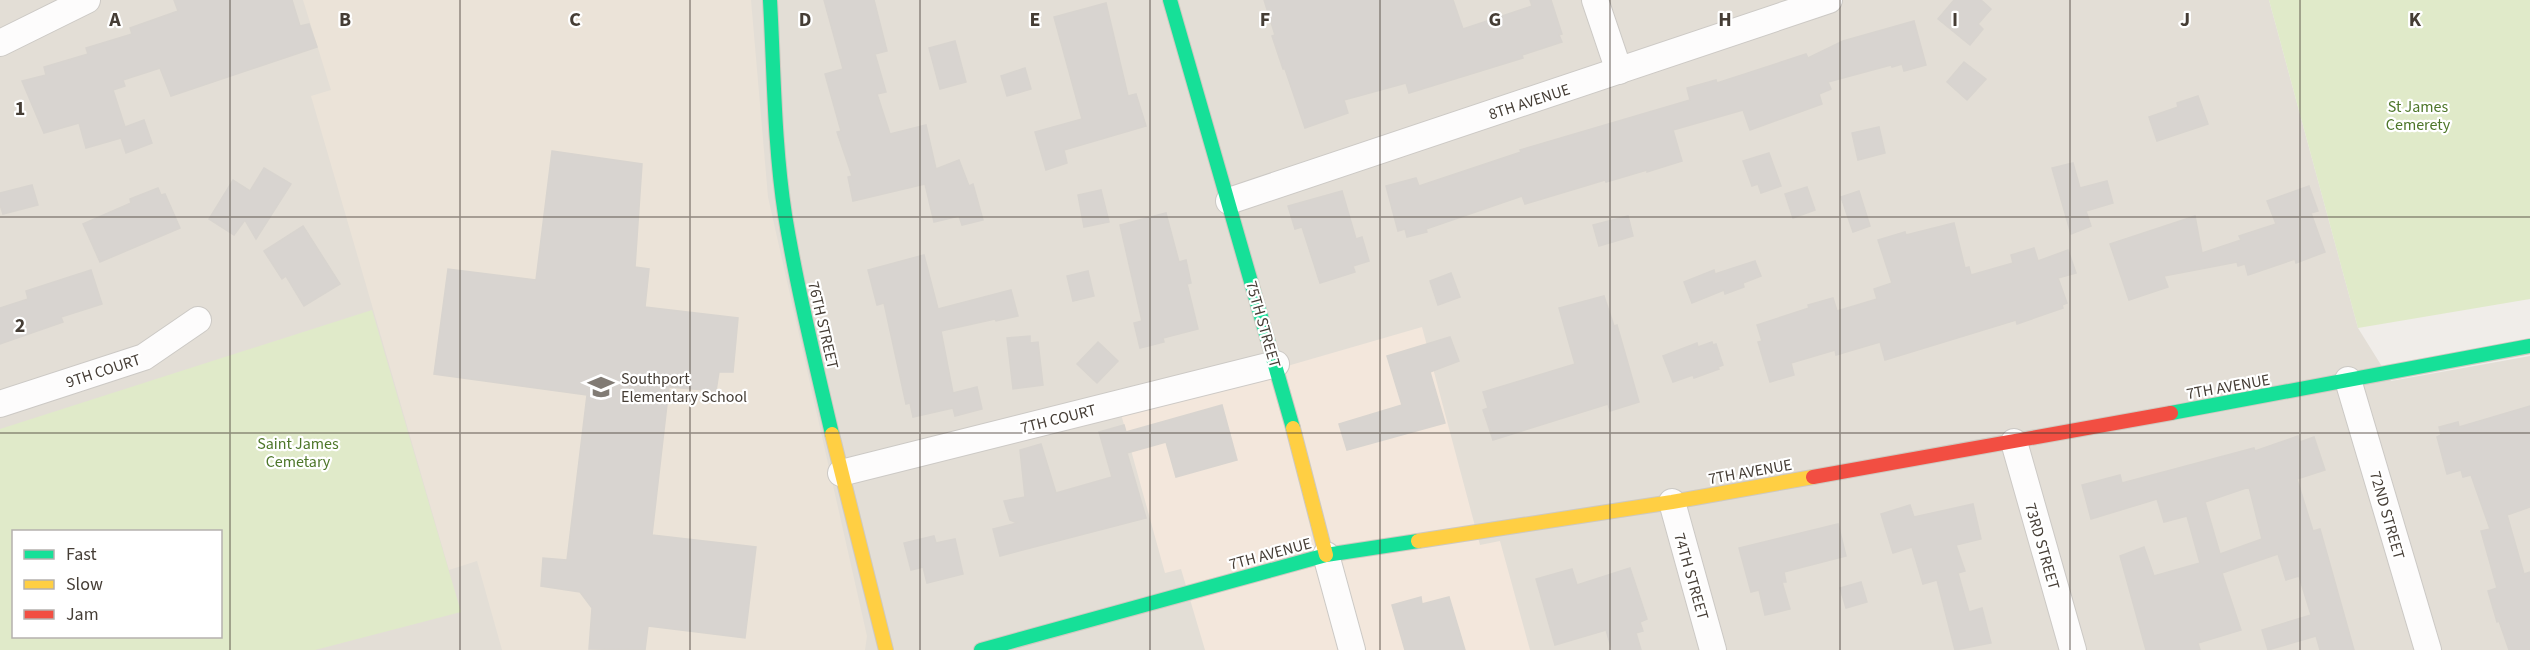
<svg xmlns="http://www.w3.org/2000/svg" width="2530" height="650" font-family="'Source Sans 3',sans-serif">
<rect width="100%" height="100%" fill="#f0ede9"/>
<!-- residential -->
<path fill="#e3ded6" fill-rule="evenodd" d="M0 0H2269L2358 328 2391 381 2530 356V650H0ZM14 532H220V636H14Z"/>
<!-- commercial -->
<path fill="#f3e7dc" d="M1422 327 1480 545 1500 541 1530 650H1205L1181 569 1165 573 1121 414Z"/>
<!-- education -->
<path fill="#ebe3d8" d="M303 0H751L768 197 867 636 865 650H502L477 561 449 570 311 96 331 90Z"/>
<!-- green -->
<g fill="#e0eac9" fill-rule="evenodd">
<path d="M2269 0H2530V299L2358 328Z"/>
<path d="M372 310 461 612 315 650H0V429ZM14 532H220V636H14Z"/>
</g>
<!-- building -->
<g fill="#d8d4d0" stroke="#d8d4cf" stroke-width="1.5" fill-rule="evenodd">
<path d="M174 0H292L300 26 309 24 317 47 171 96 160 68 123 80 125 86 113 90 125 127 144 120 152 143 126 153 121 138 86 148 79 123 44 133 22 81 46 75 44 67 88 54 86 48 132 34 130 28 178 11Z"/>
<path d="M824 0H874L887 51 875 54 886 92 877 94 890 134 926 125 936 169 959 160 969 186 973 184 983 220 962 225 959 216 934 222 925 184 853 201 848 177 852 176 837 132 841 131 825 74 843 69Z"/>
<path d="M1264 0H1453L1463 29 1532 6 1530 0H1551L1562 34 1559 35 1562 42 1522 55 1523 58 1409 93 1406 83 1344 100 1348 113 1305 128 1285 69H1283L1272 36 1275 35Z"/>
<path d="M1954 0H1981L1991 9 1978 24 1983 29 1970 45 1938 19Z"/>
<path d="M1106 3 1128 96 1136 94 1146 126 1064 150 1067 163 1046 170 1035 132 1082 119 1054 17Z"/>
<path d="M1914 21 1926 65 1904 71 1902 64 1892 67 1891 65 1828 82 1831 89 1819 94 1822 104 1750 130 1743 110 1673 130 1682 161 1647 172V170L1606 182 1605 180 1525 204 1522 196 1426 229 1427 232 1407 237 1405 229 1398 231 1386 186 1416 178 1419 186 1521 152 1520 150 1690 100 1687 88 1716 80 1717 83 1806 54 1808 58 1843 41Z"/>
<path d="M955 41 966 82 940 89 929 48Z"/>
<path d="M1964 62 1986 79 1967 100 1947 82Z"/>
<path d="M1025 68 1031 89 1007 96 1001 76Z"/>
<path d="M2198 96 2208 124 2157 141 2149 117 2178 107 2177 103Z"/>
<path d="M1879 127 1885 153 1858 160 1852 133Z"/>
<path d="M552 151 642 164 635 267 649 269 645 307 738 318 733 372H719L716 391 669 387 652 535 756 547 745 638 648 626 645 650 589 649 592 608 580 592 541 586 543 558 567 560 587 395 434 374 448 269 536 280Z"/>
<path d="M1769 153 1781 186 1761 193 1758 184 1752 186 1743 161Z"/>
<path d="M2073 163 2080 188 2107 181 2113 203 2086 211 2091 226 2071 234 2052 168Z"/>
<path d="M264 168 291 184 256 239 245 220 234 235 209 219 233 180 250 191Z"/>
<path d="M32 185 38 205 3 214 0 205V193Z"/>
<path d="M2309 186 2318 211 2311 213 2325 252 2296 263 2295 259 2248 275 2245 264 2238 266 2237 262 2164 276 2168 287 2129 300 2110 244 2195 216 2202 253 2241 240 2239 236 2276 224 2267 201Z"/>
<path d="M1807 187 1815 210 1793 218 1785 194Z"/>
<path d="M158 188 161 195 165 194 180 228 100 262 83 224 131 203 130 199Z"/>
<path d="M1101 190 1109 222 1084 227 1078 195Z"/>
<path d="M1342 191 1356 239 1362 237 1369 261 1353 266 1355 272 1320 283 1302 227 1295 229 1288 206Z"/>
<path d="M1859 191 1870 226 1853 232 1841 197Z"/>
<path d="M1166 213 1179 262 1186 260 1191 283 1187 284 1198 329 1163 338 1164 342 1140 348 1134 323 1142 321 1120 225Z"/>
<path d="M1628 216 1633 236 1599 246 1593 225Z"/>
<path d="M1954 223 1965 268 1969 267 1971 275 2013 263 2011 255 2034 248 2038 261 2068 250 2076 273 2058 278 2067 303 2062 305 2063 308 2017 324 2016 320 1885 360 1880 342 1836 355 1835 350 1791 363 1794 375 1770 382 1758 342 1762 341 1757 325 1809 308 1808 305 1833 298 1837 311 1877 299 1874 289 1892 283 1878 240 1905 232 1906 235Z"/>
<path d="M303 226 340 284 304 306 286 276 282 279 264 251Z"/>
<path d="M924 255 938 309 1011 290 1018 316 996 321 995 319 941 331 953 393 977 387 982 409 955 416 953 408 913 417 910 403 906 404 884 303 877 305 868 270Z"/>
<path d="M1755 261 1761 276 1743 283 1744 287 1725 294 1724 290 1692 303 1684 282 1714 270 1715 274Z"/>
<path d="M91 270 102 304 61 317 63 322 0 344V308L28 299 26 291Z"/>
<path d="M1088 271 1094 296 1073 301 1067 276Z"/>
<path d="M1451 273 1460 297 1438 305 1430 281Z"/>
<path d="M1604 296 1614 326 1617 325 1639 402 1610 411 1608 404 1493 440 1483 410 1488 408 1483 392 1575 364 1559 308Z"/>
<path d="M1030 336V343L1038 342 1043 385 1013 389 1007 338Z"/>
<path d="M1450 337 1459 361 1430 372 1445 423 1347 450 1339 424 1402 405 1387 356Z"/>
<path d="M1098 342 1118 361 1097 383 1077 364Z"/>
<path d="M1712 342 1713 345 1716 344 1723 365 1718 367 1719 369 1694 378 1693 375 1673 382 1663 356 1697 343 1698 347Z"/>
<path d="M1222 405 1237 460 1176 477 1166 442 1127 453 1146 518 1000 556 993 529 1017 523 1010 520 1004 501 1025 497 1020 450 1041 444 1056 493 1112 477 1099 432 1124 425 1126 432Z"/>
<path d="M2530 406V507L2507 515 2524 574 2530 572V650H2509L2499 621 2497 622 2488 591 2497 588 2481 531 2490 529 2471 475 2463 477 2461 470 2447 474 2437 437 2441 435 2439 427 2458 422 2459 427Z"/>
<path d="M2298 436 2300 442 2314 437 2325 470 2297 479 2313 531 2320 529 2354 650H2320L2316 636 2268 650 2262 630 2311 615 2299 576 2286 580 2278 554 2222 573 2241 630 2198 643 2200 650H2146L2120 556 2144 547 2154 576 2200 563 2187 516 2164 522 2157 499 2091 519 2082 485 2120 475 2122 483 2254 448 2255 451ZM2249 487 2262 539 2220 554 2205 502Z"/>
<path d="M1973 504 1981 539 1956 545 1965 571 1958 573 1969 612 1982 608 1991 643 1955 650 1937 580 1923 584 1912 547 1893 553 1881 514 1910 505 1914 517Z"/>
<path d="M1838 524 1846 556 1784 572 1786 582H1782L1790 609 1765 615 1759 590 1751 592 1739 548Z"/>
<path d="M934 536 936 543 955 539 963 574 927 583 923 567 911 570 904 543Z"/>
<path d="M1630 568 1647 619 1640 622 1643 631 1636 633 1641 650H1612L1606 630 1555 645 1536 579 1572 569 1577 585Z"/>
<path d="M1861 582 1867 602 1846 608 1840 588Z"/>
<path d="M1421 597 1422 604 1449 597 1465 650H1405L1392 605Z"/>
</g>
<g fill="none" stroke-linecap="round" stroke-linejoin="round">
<!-- street casing -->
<g stroke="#ccc9c5" stroke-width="28">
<g id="street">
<path d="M1595 0 1619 71"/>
<path d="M0 43 87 0"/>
<path d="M1229 201 1829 0"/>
<path d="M2348 380 2428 650"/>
<path d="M0 404 144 357 198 320"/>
<path d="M2014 442 2073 650"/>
<path d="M841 473 1276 364"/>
<path d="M1672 502 1713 650"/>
<path d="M1326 555 1352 650"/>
</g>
</g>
<!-- fast casing -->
<g stroke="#cec9c0" stroke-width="16">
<g id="fast">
<path d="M770 0C774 71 774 144 785 215 797 288 815 361 832 434"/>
<path d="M1170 0 1293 428"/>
<path d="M2171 413 2530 346"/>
<path d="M981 650 1326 555 1418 541"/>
</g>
</g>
<!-- slow casing -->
<g stroke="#cec9c0" stroke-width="16">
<g id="slow">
<path d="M1293 428 1326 555"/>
<path d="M832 434 886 650"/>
<path d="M1418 541 1672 502 1813 477"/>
</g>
</g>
<!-- jam casing -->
<g stroke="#cec9c0" stroke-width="16">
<path id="jam" d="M1813 477 2171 413"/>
</g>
<!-- street -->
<use href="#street" stroke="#fdfcfc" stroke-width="26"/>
<!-- fast -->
<use href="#fast" stroke="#16e098" stroke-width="14"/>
<!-- slow -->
<use href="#slow" stroke="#ffcf43" stroke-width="14"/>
<!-- jam -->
<use href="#jam" stroke="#f24e42" stroke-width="14"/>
</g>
<!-- grid -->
<path fill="none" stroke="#453d35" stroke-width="1.5" stroke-opacity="0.55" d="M230 0V650M460 0V650M690 0V650M920 0V650M1150 0V650M1380 0V650M1610 0V650M1840 0V650M2070 0V650M2300 0V650M0 217H2530M0 433H2530"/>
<!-- icons -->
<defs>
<g id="school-bare" transform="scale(2.07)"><path d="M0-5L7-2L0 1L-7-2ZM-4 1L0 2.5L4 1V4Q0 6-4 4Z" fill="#817b74" stroke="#fff" stroke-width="2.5" paint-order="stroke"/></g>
</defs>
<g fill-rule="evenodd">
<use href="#school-bare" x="601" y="387"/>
</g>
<g text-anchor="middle" stroke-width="4.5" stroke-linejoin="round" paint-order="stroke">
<!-- street labels -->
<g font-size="16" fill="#453d35" stroke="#fff">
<text transform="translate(1529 101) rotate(-18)" y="6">8TH AVENUE</text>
<text transform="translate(1264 324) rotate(74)" y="6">75TH STREET</text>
<text transform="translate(824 325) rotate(77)" y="6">76TH STREET</text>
<text transform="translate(103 370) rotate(-18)" y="6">9TH COURT</text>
<text transform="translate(2228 386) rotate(-10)" y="6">7TH AVENUE</text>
<text transform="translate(1058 418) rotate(-14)" y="6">7TH COURT</text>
<text transform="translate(1750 471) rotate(-10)" y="6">7TH AVENUE</text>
<text transform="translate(2388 515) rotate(74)" y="6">72ND STREET</text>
<text transform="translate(2043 546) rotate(74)" y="6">73RD STREET</text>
<text transform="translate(1270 553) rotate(-15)" y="6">7TH AVENUE</text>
<text transform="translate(1692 576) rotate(74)" y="6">74TH STREET</text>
</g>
<!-- park labels -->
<g font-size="16" fill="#4d7629" stroke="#fff">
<text x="2418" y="112">St James<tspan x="2418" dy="18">Cemerety</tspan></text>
<text x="298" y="449">Saint James<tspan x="298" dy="18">Cemetary</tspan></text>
</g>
<!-- poi labels -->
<g font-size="16" fill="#453d35" stroke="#fff" text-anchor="start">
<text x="621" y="384">Southport<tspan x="621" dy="18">Elementary School</tspan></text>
</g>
</g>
<g font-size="20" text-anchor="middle" font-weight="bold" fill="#453d35" stroke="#fff" stroke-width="4.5" stroke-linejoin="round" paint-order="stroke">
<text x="115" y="26">A</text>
<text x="345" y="26">B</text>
<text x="575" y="26">C</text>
<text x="805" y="26">D</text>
<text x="1035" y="26">E</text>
<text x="1265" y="26">F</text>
<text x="1495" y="26">G</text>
<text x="1725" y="26">H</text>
<text x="1955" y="26">I</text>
<text x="2185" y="26">J</text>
<text x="2415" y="26">K</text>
<text x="20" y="115">1</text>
<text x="20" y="332">2</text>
</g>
<!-- legend -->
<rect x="12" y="530" width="210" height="108" fill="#ffffff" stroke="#b5b1ae" stroke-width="1.5"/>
<rect x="24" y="550" width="30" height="9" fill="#16e098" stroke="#b5b1ae" stroke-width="1.5"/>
<text x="66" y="560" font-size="18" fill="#453d35">Fast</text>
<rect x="24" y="580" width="30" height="9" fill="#ffcf43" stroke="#b5b1ae" stroke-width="1.5"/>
<text x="66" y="590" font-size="18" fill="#453d35">Slow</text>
<rect x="24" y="610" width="30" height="9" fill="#f24e42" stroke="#b5b1ae" stroke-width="1.5"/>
<text x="66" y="620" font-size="18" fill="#453d35">Jam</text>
</svg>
